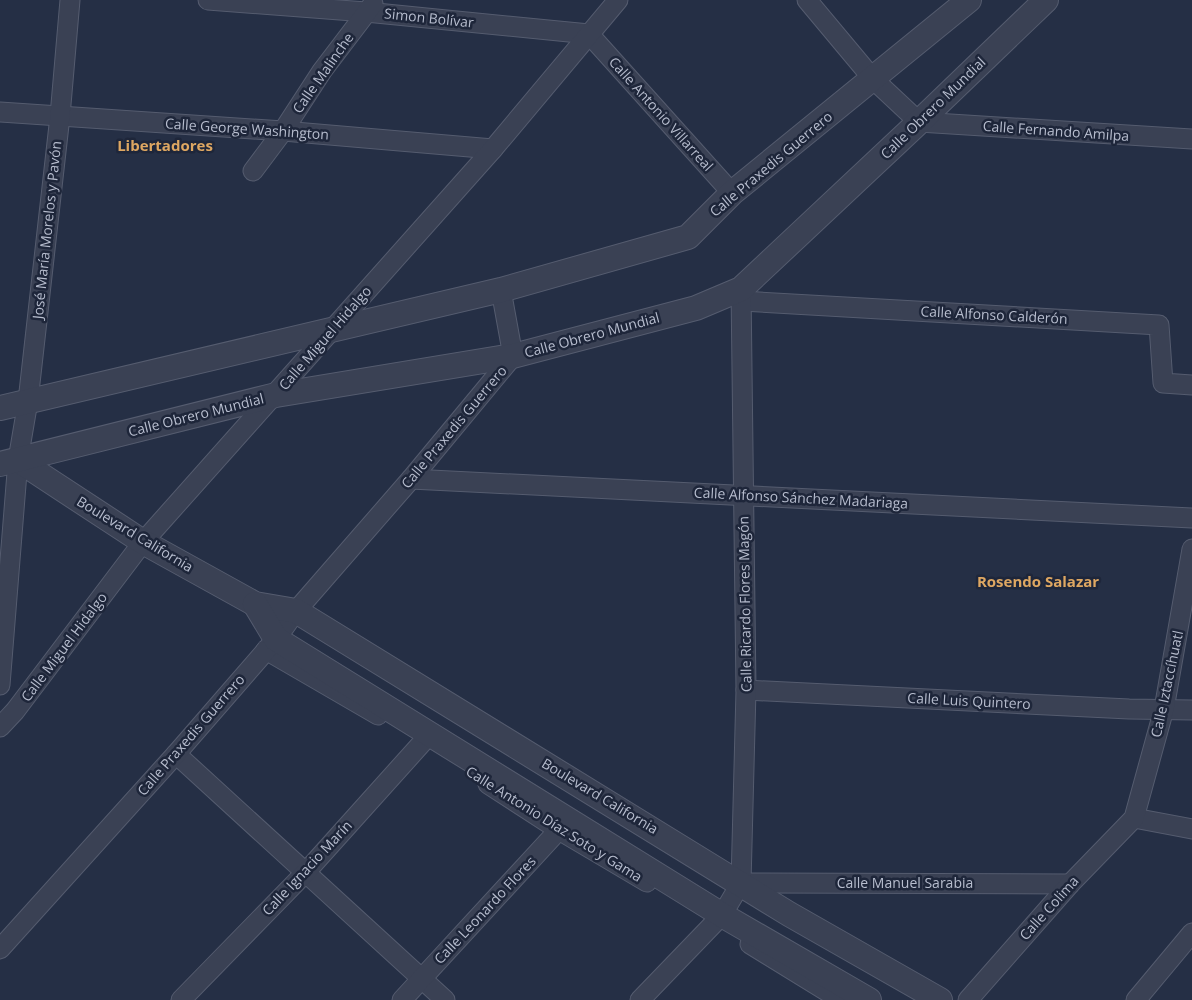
<svg xmlns="http://www.w3.org/2000/svg" width="1192" height="1000" font-family="'Open Sans',sans-serif">
<rect width="100%" height="100%" fill="#252f45"/>
<g fill="none" stroke-linecap="round" stroke-linejoin="round">
<!-- minor casing -->
<g stroke="#555c6f" stroke-width="21">
<g id="minor">
<path d="M208 0 366 12 589 34 732 193"/>
<path d="M807 0 873 79 919 122 1192 139"/>
<path d="M0 112 283 131 493 149"/>
<path d="M253 171 283 131 322 71 373 4"/>
<path d="M742 301 1159 325 1163 383 1192 385"/>
<path d="M411 479 1192 518"/>
<path d="M266 650 378 715"/>
<path d="M0 685 18 460 28 401 60 116 70 0"/>
<path d="M746 690 1129 709 1192 710"/>
<path d="M0 727 15 711 143 542 493 149 618 0"/>
<path d="M176 754 445 1000"/>
<path d="M488 784 559 830 647 882"/>
<path d="M1134 818 1192 829"/>
<path d="M741 883 1070 884"/>
<path d="M750 944 841 1000"/>
<path d="M0 949 176 754 276 639 296 611 411 479 513 356 501 290"/>
<path d="M181 1000 306 872 430 734"/>
<path d="M402 1000 567 821"/>
<path d="M640 1000 722 915 741 883 746 690 741 289"/>
<path d="M968 1000 1070 884 1134 818 1164 709 1192 549"/>
<path d="M1136 1000 1192 933"/>
</g>
</g>
<!-- tertiary casing -->
<g stroke="#555c6f" stroke-width="26">
<g id="tertiary">
<path d="M0 408 501 290 688 237 732 193 969 0"/>
<path d="M18 460 143 542 255 604 296 611 789 914 940 1000"/>
<path d="M0 464 276 395 513 356 696 308 741 289 919 122 1046 0"/>
<path d="M255 604 276 639 722 915 869 1000"/>
</g>
</g>
<!-- minor -->
<use href="#minor" stroke="#3a4154" stroke-width="19"/>
<!-- tertiary -->
<use href="#tertiary" stroke="#3a4154" stroke-width="24"/>
</g>
<g text-anchor="middle" stroke-width="5" stroke-linejoin="round" paint-order="stroke">
<!-- street labels -->
<g font-size="14" fill="#b7bdce" stroke="#1e263a">
<text transform="translate(429 18) rotate(6)" y="5">Simon Bolívar</text>
<text transform="translate(323 73) rotate(-55)" y="5">Calle Malinche</text>
<text transform="translate(933 108) rotate(-44)" y="5">Calle Obrero Mundial</text>
<text transform="translate(661 114) rotate(48)" y="5">Calle Antonio Villarreal</text>
<text transform="translate(247 129) rotate(4)" y="5">Calle George Washington</text>
<text transform="translate(1056 131) rotate(4)" y="5">Calle Fernando Amilpa</text>
<text transform="translate(771 164) rotate(-40)" y="5">Calle Praxedis Guerrero</text>
<text transform="translate(47 230) rotate(-84)" y="5">José María Morelos y Pavón</text>
<text transform="translate(994 315) rotate(3)" y="5">Calle Alfonso Calderón</text>
<text transform="translate(592 335) rotate(-15)" y="5">Calle Obrero Mundial</text>
<text transform="translate(325 338) rotate(-49)" y="5">Calle Miguel Hidalgo</text>
<text transform="translate(196 415) rotate(-14)" y="5">Calle Obrero Mundial</text>
<text transform="translate(454 427) rotate(-50)" y="5">Calle Praxedis Guerrero</text>
<text transform="translate(801 498) rotate(3)" y="5">Calle Alfonso Sánchez Madariaga</text>
<text transform="translate(135 534) rotate(31)" y="5">Boulevard California</text>
<text transform="translate(745 604) rotate(-91)" y="5">Calle Ricardo Flores Magón</text>
<text transform="translate(64 647) rotate(-53)" y="5">Calle Miguel Hidalgo</text>
<text transform="translate(1167 684) rotate(-78)" y="5">Calle Iztaccíhuatl</text>
<text transform="translate(969 701) rotate(3)" y="5">Calle Luis Quintero</text>
<text transform="translate(191 735) rotate(-49)" y="5">Calle Praxedis Guerrero</text>
<text transform="translate(600 796) rotate(31)" y="5">Boulevard California</text>
<text transform="translate(554 824) rotate(32)" y="5">Calle Antonio Díaz Soto y Gama</text>
<text transform="translate(307 868) rotate(-47)" y="5">Calle Ignacio Marín</text>
<text x="905" y="888">Calle Manuel Sarabia</text>
<text transform="translate(1049 908) rotate(-48)" y="5">Calle Colima</text>
<text transform="translate(485 910) rotate(-47)" y="5">Calle Leonardo Flores</text>
</g>
<!-- neighbourhood labels -->
<g font-size="15" font-weight="bold" fill="#dea762" stroke="#1e263a">
<text x="165" y="151">Libertadores</text>
<text x="1038" y="587">Rosendo Salazar</text>
</g>
</g>
</svg>
